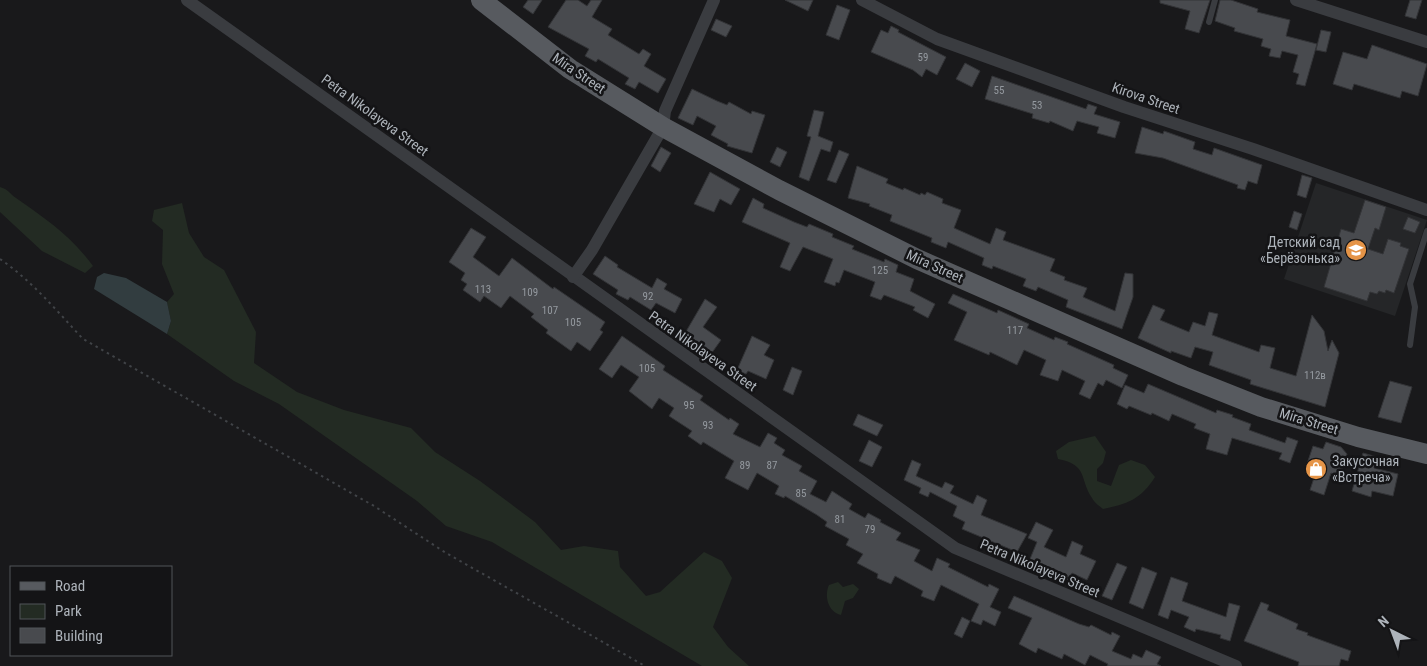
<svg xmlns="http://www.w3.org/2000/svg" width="1427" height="666" font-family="'Roboto Condensed',sans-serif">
<rect width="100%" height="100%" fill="#19191b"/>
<!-- built -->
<path fill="#252628" d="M1316 183 1427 220 1395 316 1284 279Z"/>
<!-- green -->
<g fill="#232b23">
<path d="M0 187C8 189 10 194 16 198 47 220 70 235 93 266L85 273 42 251 0 212Z"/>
<path d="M182 203 189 233 204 257 224 270 256 332 254 363 297 392 344 410 411 428 435 452 480 481 535 522 561 550 584 546 618 551 620 567 646 596 660 592 704 552 722 561 732 578 713 627 728 647 749 666H702L492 542 446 526 417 501 279 404 234 381 167 334 171 321 167 302 174 294 162 264 163 230 152 221 154 210Z"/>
<path d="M1095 436 1106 452 1103 463 1097 469V481L1111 486 1119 465 1131 460 1145 465 1155 477C1141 499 1128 504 1103 509 1099 506 1094 502 1092 498 1079 479 1089 465 1058 459L1056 451 1069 442Z"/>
<path d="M838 582 843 587 853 584 859 589 853 598 845 601 841 615C828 612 824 596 829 585Z"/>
</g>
<!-- water -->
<path fill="#323d40" d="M104 273 126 278 167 302 171 321 167 334 94 289 97 277Z"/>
<!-- building -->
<g fill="#484a4e" stroke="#333437">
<path d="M528 0H542L533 14 523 7Z"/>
<path d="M566 0H578L587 6 591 0H602L592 17 612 29 608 35 639 54 643 49 651 54 644 66 666 79 658 93 639 82 635 89 625 84 629 78 598 59 596 62 585 56 589 49 548 27Z"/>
<path d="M785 0H813L808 11Z"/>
<path d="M1160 0H1210L1199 33 1185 29 1190 11 1160 3Z"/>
<path d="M1220 0H1231L1258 9 1257 12 1290 20 1286 36 1317 44 1305 86 1296 84 1299 74 1293 72 1298 55 1282 51 1280 58 1269 56 1271 49 1261 46 1263 39 1234 31 1235 28 1215 21Z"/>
<path d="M1410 0H1422L1416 19 1405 16Z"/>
<path d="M837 5 850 10 839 40 826 35Z"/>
<path d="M716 19 732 26 726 37 711 30Z"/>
<path d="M891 26 899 30 898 32 946 57 937 75 926 69 922 77 913 70 871 52 881 30 888 33Z"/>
<path d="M1321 30 1331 32 1326 52 1316 50Z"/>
<path d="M1372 45 1427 64 1418 96 1402 91 1400 98 1354 84 1352 90 1333 84 1343 52 1367 59Z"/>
<path d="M965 63 980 71 972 87 956 79Z"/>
<path d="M992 76 1086 109 1088 104 1097 107 1094 114 1120 122 1115 138 1097 133 1099 127 1077 121 1073 131 1050 121 1049 123 1032 118 1033 114 985 99Z"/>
<path d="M692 89 717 101 727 105 729 102 751 114 752 111 765 115 752 153 727 146 728 144 711 135 716 126 697 116 693 125 678 118Z"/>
<path d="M814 110 824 112 818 136 833 142 830 152 821 149 809 181 799 177 811 137 807 136Z"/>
<path d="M1142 127 1163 134 1164 131 1195 142 1193 149 1212 155 1214 148 1262 165 1257 184 1248 181 1245 190 1237 188 1238 185 1163 158 1135 153Z"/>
<path d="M661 147 671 153 660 172 651 166Z"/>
<path d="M777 147 787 152 780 167 770 162Z"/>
<path d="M839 150 849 154 836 183 827 180Z"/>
<path d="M857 166 888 179 886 183 903 190 904 188 920 195 921 193 925 195 927 192 943 199 942 203 961 210 954 228 990 244 996 228 1006 232 1003 240 1055 259 1050 271 1065 277 1064 280 1087 288 1083 297 1115 311 1125 273 1133 274V297L1122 329 1066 307 1068 300 1038 287 1036 291 1023 286 1026 279 993 266 992 269 982 265 984 258 948 242 946 248 931 242 932 238 890 221 892 215 869 206 870 204 848 198Z"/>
<path d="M710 172 740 189 731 205 720 199 714 212 694 204Z"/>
<path d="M1302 175 1312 178 1306 198 1297 195Z"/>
<path d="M753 198 764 204 763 208 794 222 807 227 809 224 833 234 832 237 854 246 852 249 884 262 885 259 898 265 896 272 914 279 910 291 935 304 928 318 913 310 915 307 884 295 881 300 870 296 875 282 844 270 839 283 836 282 835 286 824 282 833 259 803 247 790 271 780 267 790 243 742 222Z"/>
<path d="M1365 200 1386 207 1379 230 1375 228 1368 249 1383 254 1388 239 1401 243 1400 246 1409 249 1394 293 1386 290 1385 293 1379 291 1377 294 1370 292 1367 301 1324 287 1341 229 1354 233Z"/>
<path d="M1294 211 1302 214 1297 230 1289 227Z"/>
<path d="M1408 217 1420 222 1415 233 1403 229Z"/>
<path d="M471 228 486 237 473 257 499 276 512 258 553 289 554 287 605 322 600 330 603 332 590 351 577 342 571 351 546 333 548 330 531 317 534 314 510 296 501 308 484 296 480 302 463 290 467 284 461 280 465 273 449 262Z"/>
<path d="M605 256 618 265 617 267 652 288 657 278 667 284 664 289 682 299 675 313 656 303 651 310 630 297 628 300 616 294 618 290 593 274Z"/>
<path d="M953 294 997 313 998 310 1029 324 1027 328 1054 340 1055 337 1068 342 1067 344 1114 365 1113 368 1128 375 1122 388 1106 380 1103 386 1098 383 1090 399 1079 394 1085 381 1062 370 1058 381 1040 375 1046 360 1024 350 1017 365 990 352 989 355 954 340 967 312 948 303Z"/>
<path d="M705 299 717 307 703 327 721 340 706 361 700 356 705 349 684 335Z"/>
<path d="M1153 305 1165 310 1160 320 1189 332 1193 322 1205 326 1209 312 1218 314 1212 335 1259 352 1261 345 1275 348 1270 368 1296 376 1312 315 1324 331 1328 351 1332 340 1339 353 1325 407 1250 384 1251 380 1209 365 1213 352 1195 347 1191 358 1171 351V353L1138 338Z"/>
<path d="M622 336 665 366 663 370 703 396 700 400 729 420 730 418 739 424 733 434 760 447 768 433 777 438 774 443 785 450 782 455 802 466 799 471 817 481 810 494 826 502 832 491 852 504 849 509 865 518 868 513 881 520 880 522 901 533 896 540 920 550 914 561 932 571 937 558 950 564 948 567 988 587 989 584 999 589 990 607 1001 612 995 626 983 620 981 625 971 621 979 604 941 585 934 601 921 596 923 591 895 576 891 584 877 578 878 574 857 563 863 554 846 545 849 539 825 526 827 522 817 515 785 496 784 498 775 494 779 486 757 473 748 490 725 478 734 461 703 442 701 445 688 436 692 431 669 416 674 408 659 398 652 409 629 391 639 377 621 365 612 378 599 369Z"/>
<path d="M752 336 770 345 764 355 774 360 766 379 748 371 746 374 737 370Z"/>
<path d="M792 367 802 371 793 395 783 390Z"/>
<path d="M1390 381 1412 387 1401 423 1378 417Z"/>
<path d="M1148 384 1216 413 1217 410 1233 415 1232 417 1251 424 1249 430 1285 443 1287 437 1298 441 1290 463 1279 459 1282 453 1232 438 1227 455 1206 449 1210 434 1194 428 1196 424 1172 414 1169 421 1152 413 1151 415 1129 406 1127 409 1117 404 1125 385 1144 393Z"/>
<path d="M858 414 883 425 877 436 853 425Z"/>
<path d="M869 440 882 447 872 467 859 461Z"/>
<path d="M1326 442 1341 447 1347 454 1340 476 1331 473 1324 495 1310 490 1314 478 1309 476 1312 466 1307 464 1313 446 1323 449Z"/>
<path d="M1363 453 1377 457 1374 468 1398 474 1393 496 1372 491 1371 497 1352 491Z"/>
<path d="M912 460 921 464 916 476 942 488 945 482 954 486 950 493 973 504 977 495 987 500 981 515 1027 534 1017 552 962 529 965 522 953 516 957 506 930 492 928 497 919 493 921 488 904 480Z"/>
<path d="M1036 522 1053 530 1044 547 1066 557 1072 541 1083 546 1080 554 1096 561 1087 580 1072 573 1068 581 1057 576 1059 573 1030 559 1037 542 1028 538Z"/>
<path d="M1117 563 1127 567 1112 600 1102 596Z"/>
<path d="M1142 567 1157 573 1143 609 1129 603Z"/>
<path d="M1171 577 1188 583 1182 601 1226 617 1229 603 1240 606 1230 641 1220 638 1221 635 1196 629 1195 632 1184 627 1189 617 1171 610 1168 619 1158 615Z"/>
<path d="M1014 596 1079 624 1089 627 1091 625 1111 635 1112 632 1120 636 1112 651 1131 659 1133 654 1142 658 1146 650 1161 657 1157 664 1161 666H1107L1108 664 1090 655 1085 665 1064 654 1062 659 1038 648 1036 653 1019 644 1032 618 1008 608Z"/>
<path d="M1261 602 1269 605 1267 610 1298 624 1296 629 1308 633 1307 635 1351 651 1348 661 1341 659 1339 666H1298L1299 662 1244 641Z"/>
<path d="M962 617 970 621 962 638 954 634Z"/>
</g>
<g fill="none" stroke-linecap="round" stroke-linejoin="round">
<!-- path -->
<path stroke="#404347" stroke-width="2" stroke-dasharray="2.5 4" stroke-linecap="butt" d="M0 259C32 281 57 311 83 339L374 506 446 553 645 666"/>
<!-- lane -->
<g stroke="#3a3c40" stroke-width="6">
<path d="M1209 22 1215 0"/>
<path d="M1410 345 1415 307 1410 284 1427 231"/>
</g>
<!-- street -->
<g stroke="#3a3c40" stroke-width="12">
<path d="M187 0 955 548 1236 666"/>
<path d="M862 0 937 39 1124 107 1253 149 1427 210"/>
<path d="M1296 0 1427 42"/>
<path d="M573 277 592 250 663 127 665 111 714 0"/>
</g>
<!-- primary -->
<path stroke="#575a5f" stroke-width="20" d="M481 0 570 69 663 127 779 190 917 259 1183 376 1261 407 1358 437 1427 454"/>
</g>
<!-- icons -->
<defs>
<g id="school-disc" transform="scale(1.125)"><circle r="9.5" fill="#e59447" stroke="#141416"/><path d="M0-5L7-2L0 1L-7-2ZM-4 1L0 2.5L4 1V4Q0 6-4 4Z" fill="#fff"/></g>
<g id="shop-disc" transform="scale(1.125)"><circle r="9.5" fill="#e59447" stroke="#141416"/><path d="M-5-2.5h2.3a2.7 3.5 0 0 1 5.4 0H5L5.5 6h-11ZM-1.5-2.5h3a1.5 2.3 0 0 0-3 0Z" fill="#fff"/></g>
</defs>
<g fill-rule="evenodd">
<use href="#school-disc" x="1356" y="250"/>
<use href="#shop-disc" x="1316" y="469"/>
</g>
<g text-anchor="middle" stroke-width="5" stroke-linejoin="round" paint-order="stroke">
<!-- number labels -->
<g font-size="11" fill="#94999f">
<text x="923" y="61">59</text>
<text x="999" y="94">55</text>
<text x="1037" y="109">53</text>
<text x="880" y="274">125</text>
<text x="483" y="293">113</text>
<text x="530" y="296">109</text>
<text x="648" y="300">92</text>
<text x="550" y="314">107</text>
<text x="573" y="326">105</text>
<text x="1015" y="334">117</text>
<text x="647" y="372">105</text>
<text x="1315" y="379">112в</text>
<text x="689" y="409">95</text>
<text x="708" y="429">93</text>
<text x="745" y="469">89</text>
<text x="772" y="469">87</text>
<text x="801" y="497">85</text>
<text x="840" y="523">81</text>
<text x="870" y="533">79</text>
</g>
<!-- street labels -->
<g font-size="14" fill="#adb3ba" stroke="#141416">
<text transform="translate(579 73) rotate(34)" y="5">Mira Street</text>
<text transform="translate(1146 98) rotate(19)" y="5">Kirova Street</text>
<text transform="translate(375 115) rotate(36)" y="5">Petra Nikolayeva Street</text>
<text transform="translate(935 266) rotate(24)" y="5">Mira Street</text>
<text transform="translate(703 351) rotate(35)" y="5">Petra Nikolayeva Street</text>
<text transform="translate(1309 421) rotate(17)" y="5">Mira Street</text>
<text transform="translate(1040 568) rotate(23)" y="5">Petra Nikolayeva Street</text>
</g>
<!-- poi labels -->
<g font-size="14" fill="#adb3ba" stroke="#141416" text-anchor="end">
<text x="1340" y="247">Детский сад<tspan x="1340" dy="16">«Берёзонька»</tspan></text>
<text x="1332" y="466" text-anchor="start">Закусочная<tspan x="1332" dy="16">«Встреча»</tspan></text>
</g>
</g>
<!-- legend -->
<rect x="10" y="566" width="162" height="90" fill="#141416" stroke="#515458"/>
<rect x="20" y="582" width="25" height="8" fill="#575a5f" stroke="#515458"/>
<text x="55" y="591" font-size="15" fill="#adb3ba">Road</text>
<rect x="20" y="604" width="25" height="15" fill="#232b23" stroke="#515458"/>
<text x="55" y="616" font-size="15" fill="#adb3ba">Park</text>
<rect x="20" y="628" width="25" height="15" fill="#484a4e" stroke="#515458"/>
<text x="55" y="641" font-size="15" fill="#adb3ba">Building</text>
<!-- north arrow -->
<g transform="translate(1392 631) rotate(318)" stroke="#141416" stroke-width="4" paint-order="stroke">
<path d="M0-4L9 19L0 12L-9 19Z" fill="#adb3ba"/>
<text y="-8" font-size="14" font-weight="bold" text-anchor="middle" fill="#adb3ba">N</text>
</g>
</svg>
